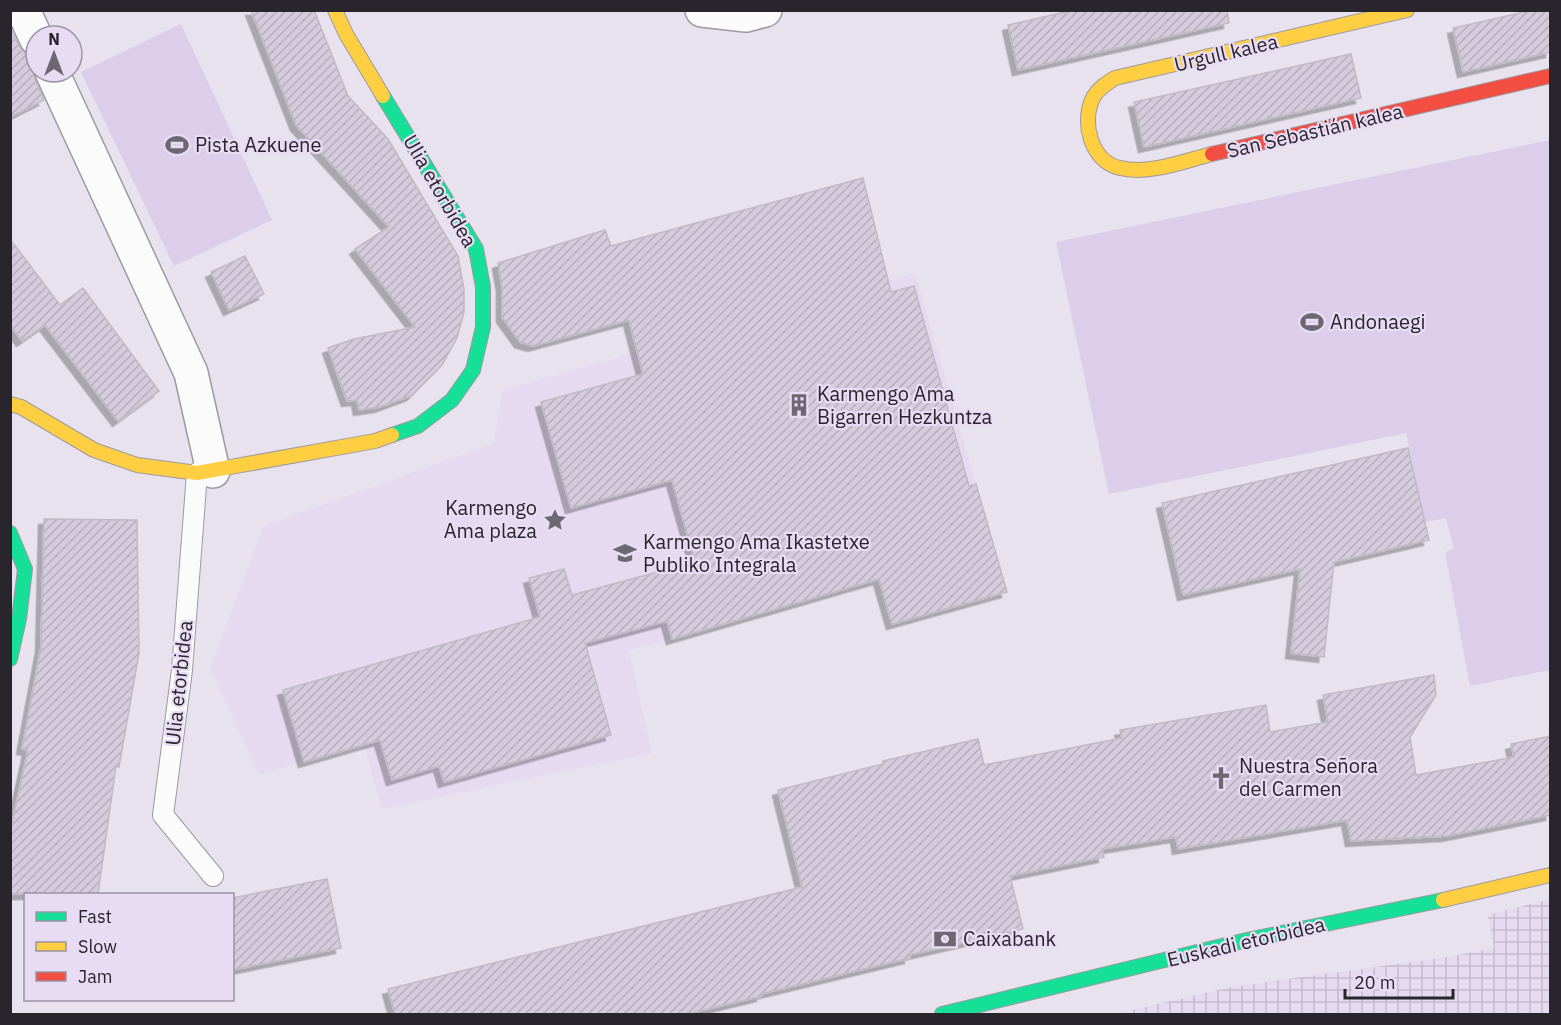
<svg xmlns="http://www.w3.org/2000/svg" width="1561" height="1025" font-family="'IBM Plex Sans',sans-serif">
<defs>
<pattern id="industrial-grid" width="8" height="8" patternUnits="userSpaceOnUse" patternTransform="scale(1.5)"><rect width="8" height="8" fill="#e5daf0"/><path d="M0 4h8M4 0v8" fill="none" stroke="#c4bbce"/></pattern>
<pattern id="building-hatch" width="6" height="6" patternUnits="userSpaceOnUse" patternTransform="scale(1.5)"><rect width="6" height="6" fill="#d4cbdc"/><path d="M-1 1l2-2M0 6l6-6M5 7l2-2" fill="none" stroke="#b6aebd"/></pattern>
<filter id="shadow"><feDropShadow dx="-5.5" dy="5.5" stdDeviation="0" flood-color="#0004"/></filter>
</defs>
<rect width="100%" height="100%" fill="#e8e2ee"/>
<!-- built -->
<path fill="#e5daf0" d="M915 273 1007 592 892 624 879 580 629 651 652 753 382 809 364 745 259 774 210 668 264 526 494 443 503 390Z"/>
<!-- industrial -->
<path fill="url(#industrial-grid)" d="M1550 899V1014H1115L1231 987 1448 957 1494 948 1488 915Z"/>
<!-- green -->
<g fill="#dccdea">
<path d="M181 24 272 220 174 266 81 72Z"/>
<path d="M1550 140V670L1470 686 1445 552 1454 549 1446 518 1425 522 1406 433 1109 494 1056 242Z"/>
</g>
<!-- building -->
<g fill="url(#building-hatch)" stroke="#bfbac4" stroke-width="1.5" filter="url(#shadow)">
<path d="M251 10H314L348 96 388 139 458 256 464 289V312L457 338 442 365 412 395 380 407 359 410 357 400 347 401 328 348 354 339 415 327 355 249 389 227 296 125Z"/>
<path d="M1074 10H1227L1229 23 1018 70 1008 25Z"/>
<path d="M1533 10H1551V52L1463 72 1453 28Z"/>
<path d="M10 28 19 46 25 53 31 55 35 65 33 71 35 79 44 100 10 117Z"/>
<path d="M1351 54 1361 98 1144 147 1134 102Z"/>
<path d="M863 178 891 292 914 286 969 486 976 484 1007 592 892 624 879 579 672 639 667 621 585 643 611 735 444 782 439 766 392 780 380 740 304 762 283 690 540 617 529 578 564 569 572 595 695 562 672 480 571 508 541 402 643 374 629 320 533 346 520 342 502 317V287L498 263 605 230 611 246Z"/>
<path d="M10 239 60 305 83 288 159 391 118 421 45 325 22 341 10 325Z"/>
<path d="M245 256 264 294 229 310 211 272Z"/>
<path d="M1408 448 1429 540 1334 562 1324 657 1291 653 1300 569 1183 595 1162 503Z"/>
<path d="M44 519 137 520 139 653 119 767 116 766 98 894H10V832L28 750 22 749 41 647Z"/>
<path d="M1434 675 1436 695 1410 737 1416 775 1514 757 1511 744 1551 736V815L1447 836 1351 841 1347 820 1178 849 1176 837 1102 849 1104 857 1010 876 1023 929 909 955 910 958 761 994 762 996 687 1014H395L388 989 802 887 778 790 883 764V761L978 739 984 765 1122 738 1120 730 1266 705 1270 732 1328 722 1323 695Z"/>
<path d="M327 879 341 948 232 970V898Z"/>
</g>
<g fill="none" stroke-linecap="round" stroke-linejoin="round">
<!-- lane casing -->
<g stroke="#9d99a2" stroke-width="22">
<path id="lane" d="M197 473 182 670 163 815 213 876"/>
</g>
<!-- street casing -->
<g stroke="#9d99a2" stroke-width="36">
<g id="street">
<path d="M23 10 36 38"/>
<path d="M702 10 746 15 765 10"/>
<path d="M52 72 191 373 213 471"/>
</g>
</g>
<!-- fast casing -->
<g stroke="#9d99a2" stroke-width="16">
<g id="fast">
<path d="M383 96 476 249 483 287V327L473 370 452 400 418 426 392 435"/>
<path d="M10 533 25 569 19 619 10 659"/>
<path d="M942 1014 1247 940 1443 900"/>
</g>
</g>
<!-- slow casing -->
<g stroke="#9d99a2" stroke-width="16">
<g id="slow">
<path d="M335 10 346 34 383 96"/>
<path d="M1212 154C1184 161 1149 175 1120 168 1091 162 1080 121 1094 96 1099 88 1107 83 1115 78L1407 10"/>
<path d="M10 404 21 407 94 450 137 465 197 473 375 441 392 435"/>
<path d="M1443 900 1550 875"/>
</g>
</g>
<!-- jam casing -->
<g stroke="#9d99a2" stroke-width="16">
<path id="jam" d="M1212 154 1550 76"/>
</g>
<!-- lane -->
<use href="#lane" stroke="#fcfbfc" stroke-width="20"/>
<!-- street -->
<use href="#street" stroke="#fcfbfc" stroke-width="33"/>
<!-- fast -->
<use href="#fast" stroke="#16e098" stroke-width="14"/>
<!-- slow -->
<use href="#slow" stroke="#ffcf43" stroke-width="14"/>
<!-- jam -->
<use href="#jam" stroke="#f24e42" stroke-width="14"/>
</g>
<!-- icons -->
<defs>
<g id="stadium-bare" transform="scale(1.8)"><path d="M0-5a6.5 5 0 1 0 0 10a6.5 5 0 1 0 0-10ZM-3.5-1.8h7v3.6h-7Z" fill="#6c6771" stroke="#e8dcf4" stroke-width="2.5" paint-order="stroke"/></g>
<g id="building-bare" transform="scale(1.8)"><path d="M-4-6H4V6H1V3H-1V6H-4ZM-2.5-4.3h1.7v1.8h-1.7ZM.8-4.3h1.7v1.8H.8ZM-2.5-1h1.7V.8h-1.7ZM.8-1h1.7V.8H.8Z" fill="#6c6771" stroke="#e8dcf4" stroke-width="2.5" paint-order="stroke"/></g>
<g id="sight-bare" transform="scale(1.8)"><path d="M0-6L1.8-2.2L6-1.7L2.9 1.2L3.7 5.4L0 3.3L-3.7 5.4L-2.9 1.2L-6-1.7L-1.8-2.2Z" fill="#6c6771" stroke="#e8dcf4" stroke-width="2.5" paint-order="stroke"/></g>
<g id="school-bare" transform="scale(1.8)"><path d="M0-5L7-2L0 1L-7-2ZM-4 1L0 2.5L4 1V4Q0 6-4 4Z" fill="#6c6771" stroke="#e8dcf4" stroke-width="2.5" paint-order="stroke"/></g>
<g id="church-bare" transform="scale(1.8)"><path d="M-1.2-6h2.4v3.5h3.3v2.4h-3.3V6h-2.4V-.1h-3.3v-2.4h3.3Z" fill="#6c6771" stroke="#e8dcf4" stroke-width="2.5" paint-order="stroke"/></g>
<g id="bank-bare" transform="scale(1.8)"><path d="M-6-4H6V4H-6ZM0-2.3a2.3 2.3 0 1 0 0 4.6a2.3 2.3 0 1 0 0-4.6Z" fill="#6c6771" stroke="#e8dcf4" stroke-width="2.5" paint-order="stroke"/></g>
</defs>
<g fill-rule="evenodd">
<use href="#stadium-bare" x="177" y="145"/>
<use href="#stadium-bare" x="1312" y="322"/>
<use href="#building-bare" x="799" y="405"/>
<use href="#sight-bare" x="555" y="520"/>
<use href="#school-bare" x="625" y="553"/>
<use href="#church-bare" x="1221" y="778"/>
<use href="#bank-bare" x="945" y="939"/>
</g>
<g text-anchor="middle" stroke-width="4.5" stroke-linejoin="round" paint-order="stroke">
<!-- street labels -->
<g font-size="20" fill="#29252d" stroke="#e8dcf4">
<text transform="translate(1226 53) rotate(-13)" y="7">Urgull kalea</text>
<text transform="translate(1315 131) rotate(-13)" y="7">San Sebastián kalea</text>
<text transform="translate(440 191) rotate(60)" y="7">Ulia etorbidea</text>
<text transform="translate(179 683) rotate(-84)" y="7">Ulia etorbidea</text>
<text transform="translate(1246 942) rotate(-13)" y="7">Euskadi etorbidea</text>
</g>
<!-- poi labels -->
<g font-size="20" fill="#29252d" stroke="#e8dcf4" text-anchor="start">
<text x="195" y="152">Pista Azkuene</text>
<text x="1330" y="329">Andonaegi</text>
<text x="817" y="401">Karmengo Ama<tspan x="817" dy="23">Bigarren Hezkuntza</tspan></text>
<text x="537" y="515" text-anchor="end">Karmengo<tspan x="537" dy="23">Ama plaza</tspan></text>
<text x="643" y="549">Karmengo Ama Ikastetxe<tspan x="643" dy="23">Publiko Integrala</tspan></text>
<text x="1239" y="773">Nuestra Señora<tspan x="1239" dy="23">del Carmen</tspan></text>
<text x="963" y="946">Caixabank</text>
</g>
</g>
<!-- border -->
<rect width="1561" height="1025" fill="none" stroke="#29252d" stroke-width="24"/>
<!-- legend -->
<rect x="24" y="893" width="210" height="108" fill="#e8dcf4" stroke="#9c93a4" stroke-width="1.5"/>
<rect x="36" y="912" width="30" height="9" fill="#16e098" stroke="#9c93a4" stroke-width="1.5"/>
<text x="78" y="923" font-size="18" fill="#29252d">Fast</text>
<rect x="36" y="942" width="30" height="9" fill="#ffcf43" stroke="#9c93a4" stroke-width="1.5"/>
<text x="78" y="953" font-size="18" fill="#29252d">Slow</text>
<rect x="36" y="972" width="30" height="9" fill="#f24e42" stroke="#9c93a4" stroke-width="1.5"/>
<text x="78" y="983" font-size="18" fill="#29252d">Jam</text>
<!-- north arrow -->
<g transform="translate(54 54)"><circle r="28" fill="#e8dcf4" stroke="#9c93a4" stroke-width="1.5"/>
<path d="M0-4.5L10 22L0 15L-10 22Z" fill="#6c6771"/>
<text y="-9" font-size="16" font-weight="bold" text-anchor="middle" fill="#29252d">N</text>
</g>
<!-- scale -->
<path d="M1345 989v9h108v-9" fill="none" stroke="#29252d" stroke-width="3"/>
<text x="1354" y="989" font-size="18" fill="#29252d" stroke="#e8dcf4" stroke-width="4.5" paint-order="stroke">20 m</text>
</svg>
